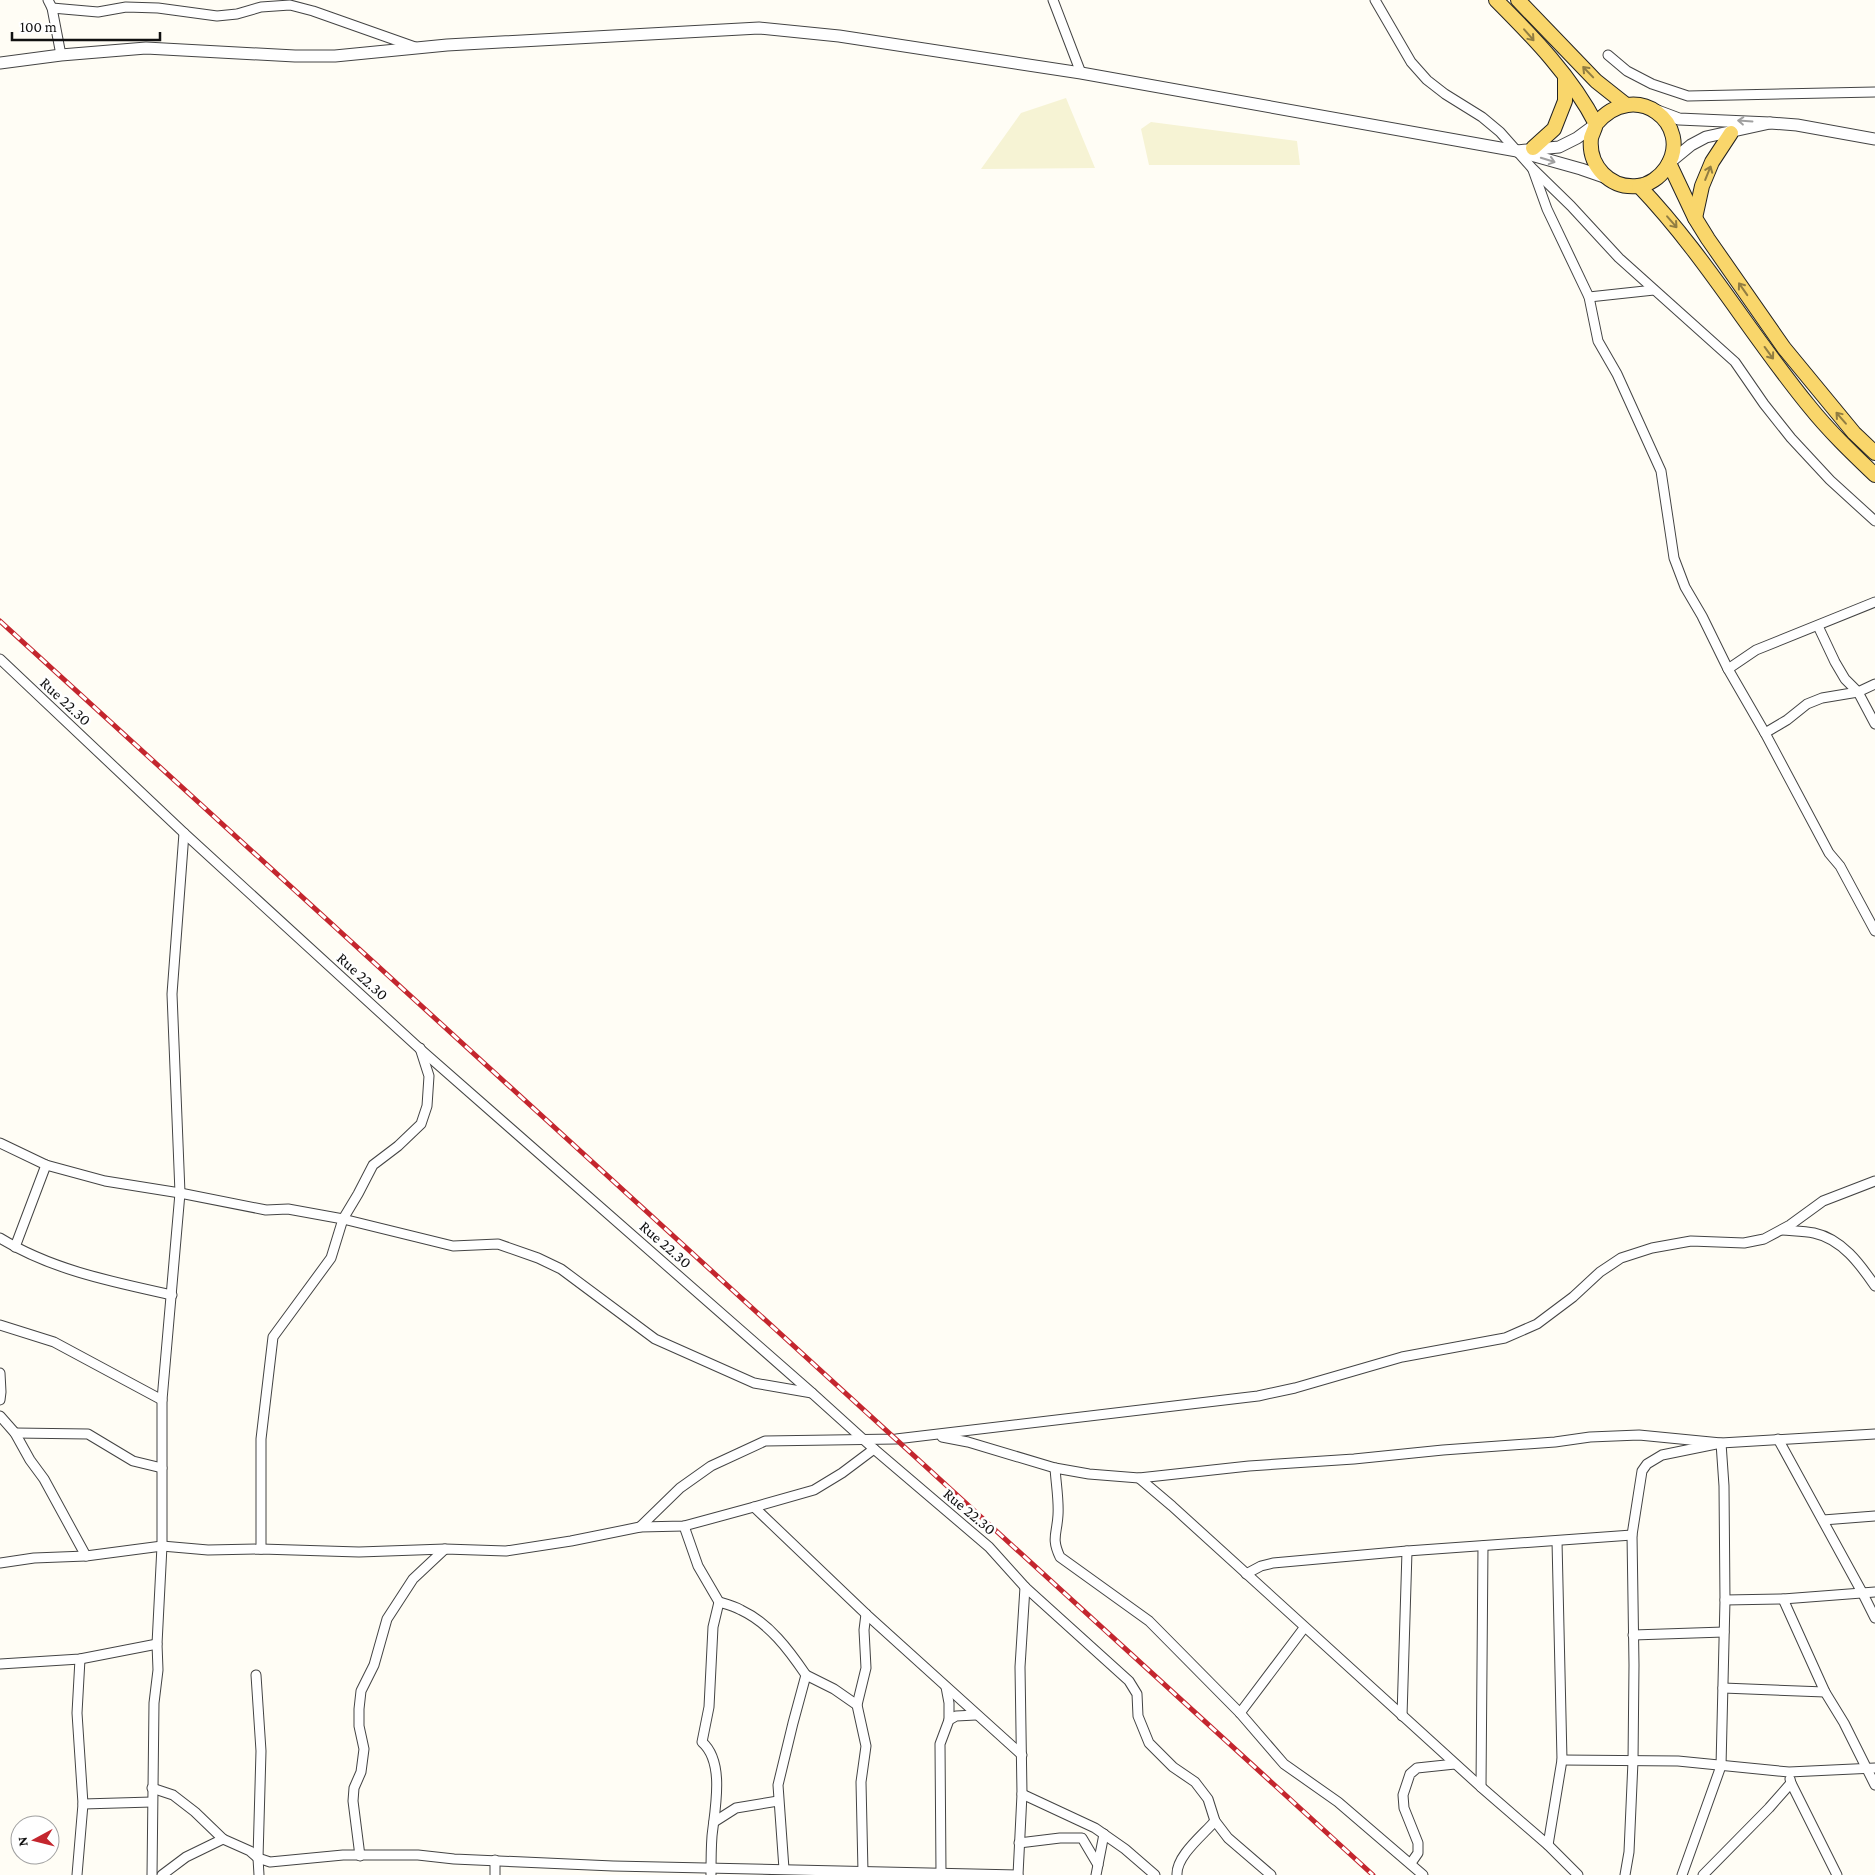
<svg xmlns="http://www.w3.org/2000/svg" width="1875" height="1875" font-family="'Crimson Pro',serif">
<rect width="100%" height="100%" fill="#fffdf5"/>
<!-- farmland -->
<g fill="#f6f3d4">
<path d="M1066 98 1095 168 981 169 1021 113Z"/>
<path d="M1151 122 1297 141 1300 165H1149L1141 129Z"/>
</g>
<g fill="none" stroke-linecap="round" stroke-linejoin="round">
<!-- minor casing -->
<g stroke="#444" stroke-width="11">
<g id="minor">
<path d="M48 0 52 8 61 55"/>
<path d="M1053 0 1081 73"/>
<path d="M1375 0 1411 62 1427 80 1445 94 1482 117 1500 132 1532 168 1571 206 1619 258 1735 362 1764 404 1791 438 1830 480 1875 521"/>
<path d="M52 8 98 12 126 7 158 8 217 16 237 14 261 7 290 5 313 11 415 47"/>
<path d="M1608 55 1627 71 1652 84 1688 96 1875 92"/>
<path d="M1533 170 1547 209 1589 297 1598 341 1617 374 1661 471 1674 558 1685 587 1702 616 1728 669"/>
<path d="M1589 297 1654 290"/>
<path d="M1875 602 1756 650 1728 669 1765 733 1829 853 1840 866 1875 931"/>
<path d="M1818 626 1835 662 1845 679 1858 692 1875 724"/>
<path d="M0 659 184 833 419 1048 812 1393 874 1449 989 1547 1025 1587 1129 1681 1137 1694 1138 1716 1149 1743 1173 1767 1195 1782 1208 1799 1215 1821 1228 1838 1271 1875"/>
<path d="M1765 733 1787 720 1807 704 1822 698 1858 692 1875 684"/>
<path d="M0 1143 46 1165 105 1181 180 1193 266 1210 288 1209 343 1219 453 1246 498 1244 538 1258 561 1269 655 1339 754 1383 812 1393"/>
<path d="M1782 1230C1793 1231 1804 1231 1814 1233 1842 1239 1860 1264 1875 1286"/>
<path d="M0 1238C52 1270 113 1282 172 1295"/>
<path d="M15 1247 46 1165"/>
<path d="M0 1325 54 1342 162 1400"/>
<path d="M0 1373 1 1392 0 1400"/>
<path d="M0 1416 15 1433 30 1460 44 1479 86 1556"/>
<path d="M15 1433 88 1434 133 1461 162 1468"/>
<path d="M942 1437 968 1442 1055 1468 1089 1474 1139 1478 1249 1466 1354 1459 1443 1450 1555 1442 1590 1437 1639 1435 1721 1443 1724 1486 1725 1600 1721 1766 1682 1875"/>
<path d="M1778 1439 1863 1594 1875 1618"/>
<path d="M1055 1468C1056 1484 1059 1500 1058 1515 1057 1534 1051 1538 1060 1557L1149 1621 1240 1713 1284 1764 1338 1802 1423 1875"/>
<path d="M1139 1478 1172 1506 1481 1787 1548 1845 1578 1875"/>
<path d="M754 1507 866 1614 1022 1755"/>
<path d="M1823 1520 1875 1516"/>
<path d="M684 1526 698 1566 719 1602"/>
<path d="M640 1527 680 1488 711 1466 765 1441 896 1439 1258 1396 1295 1388 1402 1357 1505 1338 1537 1324 1573 1297 1600 1272 1621 1258 1652 1248 1691 1241 1744 1243 1764 1239 1790 1225 1823 1201 1875 1181"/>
<path d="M261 1549V1439L273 1337 331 1258 343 1219 358 1194 373 1165 398 1146 421 1124 427 1106 429 1076 420 1048"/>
<path d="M0 1563 34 1558 86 1556 162 1546 208 1550 261 1549 359 1552 445 1549 506 1551 571 1541 640 1527 684 1526 754 1507 814 1490 842 1473 874 1449"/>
<path d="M1246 1574 1261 1566 1273 1563 1407 1551 1632 1535"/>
<path d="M1783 1599 1825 1692 1844 1723 1875 1785"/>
<path d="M1725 1600 1783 1599 1875 1592"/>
<path d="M1633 1635 1724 1632"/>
<path d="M80 1659 77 1713 83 1804 152 1802"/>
<path d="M0 1664 80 1659 157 1644"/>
<path d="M256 1675 261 1751 258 1858 259 1875"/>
<path d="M946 1687 949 1703V1720"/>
<path d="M1723 1688 1825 1692"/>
<path d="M1240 1713 1304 1628"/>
<path d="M1402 1716 1407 1551"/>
<path d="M1562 1760 1678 1761 1789 1772 1875 1768"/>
<path d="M1790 1779 1791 1783 1837 1875"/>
<path d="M1481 1787 1483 1546"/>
<path d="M152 1788 173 1795 195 1812 223 1839 250 1851 258 1858 270 1862 343 1855H418L454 1859 613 1866 1018 1875"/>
<path d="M1022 1794 1095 1828 1125 1849 1155 1875"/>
<path d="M714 1822 736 1808 778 1801"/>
<path d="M1019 1843 1060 1838H1082L1098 1865"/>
<path d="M1548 1845 1562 1760 1557 1541"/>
<path d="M360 1856 353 1801 354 1788 361 1772 364 1749 359 1726V1709L361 1691 374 1665 387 1619 413 1579 445 1549"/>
<path d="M495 1860V1875"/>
<path d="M1411 1863 1418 1853V1843L1404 1808 1403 1795 1410 1774 1417 1768 1455 1764"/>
<path d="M784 1869 778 1785 793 1723 806 1675 834 1689 857 1705"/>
<path d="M863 1872 861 1782 866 1746 857 1705 866 1668 864 1630 866 1614"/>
<path d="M941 1873 940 1744 949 1720 956 1716 976 1715"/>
<path d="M77 1875 83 1804"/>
<path d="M152 1875 154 1703 158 1670 157 1644 162 1546V1400L180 1193 172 994 184 833"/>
<path d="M162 1875 186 1857 223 1839"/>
<path d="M711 1875C711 1862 711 1849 712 1836 715 1808 725 1762 702 1742L709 1707 713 1627 719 1602C726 1604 734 1606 741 1610 769 1623 789 1650 806 1675"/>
<path d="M1018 1875 1022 1794 1020 1667 1025 1587"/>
<path d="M1096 1875 1104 1834"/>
<path d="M1177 1875C1176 1856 1203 1835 1215 1821"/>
<path d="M1625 1875 1629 1852 1633 1761 1634 1665 1632 1535 1642 1471 1647 1464 1662 1455 1721 1443 1875 1434"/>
<path d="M1703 1875 1769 1808 1791 1783"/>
</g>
</g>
<!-- tertiary casing -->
<g stroke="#444" stroke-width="13">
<g id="tertiary">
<path d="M0 63 61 55 146 48 295 56H335L447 45 759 28 839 36 1081 73 1517 151"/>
<path d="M1655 110 1679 119 1770 123 1706 137 1691 145 1669 163"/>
<path d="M1770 123 1797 125 1875 139"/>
<path d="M1596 124 1577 138 1559 147 1517 151 1581 169 1607 178"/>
</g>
</g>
<!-- primary casing -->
<g stroke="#222" stroke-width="16">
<g id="primary">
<path d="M1496 0C1533 37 1572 77 1596 124 1595 129 1592 134 1591 138 1588 166 1610 189 1638 186 1649 185 1660 177 1666 168 1695 125 1635 77 1596 124"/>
<path d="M1518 0 1596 81 1625 104"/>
<path d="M1533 148 1554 129 1565 101V77"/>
<path d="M1669 163 1695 218 1708 239 1784 348 1854 433 1875 453"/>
<path d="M1639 186C1704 254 1750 334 1809 406 1829 431 1852 453 1875 475"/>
<path d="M1695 218 1702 186 1712 162 1731 133"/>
</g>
</g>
<!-- minor -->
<use href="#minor" stroke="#fff" stroke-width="9"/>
<!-- tertiary -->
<use href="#tertiary" stroke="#fff" stroke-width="11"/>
<!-- primary -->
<use href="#primary" stroke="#f9d66b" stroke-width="14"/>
<!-- rail casing -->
<g stroke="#c4262e" stroke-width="5">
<path id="rail" d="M0 621 1373 1875"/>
</g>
<!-- rail -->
<use href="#rail" stroke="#fff" stroke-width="3" stroke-dasharray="9" stroke-linecap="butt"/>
</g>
<!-- one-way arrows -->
<defs><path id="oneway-shaft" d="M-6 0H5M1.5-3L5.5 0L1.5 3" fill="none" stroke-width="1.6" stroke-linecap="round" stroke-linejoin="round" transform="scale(1.25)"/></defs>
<g stroke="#917d42">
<use href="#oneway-shaft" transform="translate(1529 35) rotate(49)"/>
<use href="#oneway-shaft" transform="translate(1588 72) rotate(-134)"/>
<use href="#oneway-shaft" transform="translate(1708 173) rotate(-68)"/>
<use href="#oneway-shaft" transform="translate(1672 222) rotate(49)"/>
<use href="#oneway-shaft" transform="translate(1743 289) rotate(-125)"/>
<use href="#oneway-shaft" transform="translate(1769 353) rotate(54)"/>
<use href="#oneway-shaft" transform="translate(1841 418) rotate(-131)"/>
</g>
<g stroke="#a0a0a0">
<use href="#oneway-shaft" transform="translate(1745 121) rotate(-176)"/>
<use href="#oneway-shaft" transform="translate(1548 160) rotate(17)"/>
</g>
<g text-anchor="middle" stroke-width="5" stroke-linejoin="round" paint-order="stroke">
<!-- street labels -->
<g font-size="16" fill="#111" stroke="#fff">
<text transform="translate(66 701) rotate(43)" y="6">Rue 22.30</text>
<text transform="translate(363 976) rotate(42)" y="6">Rue 22.30</text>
<text transform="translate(666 1244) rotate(41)" y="6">Rue 22.30</text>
<text transform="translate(970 1511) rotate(40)" y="6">Rue 22.30</text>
</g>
</g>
<!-- north arrow -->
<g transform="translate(35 1840) rotate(263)"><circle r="24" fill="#ffffff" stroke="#a0a0a0"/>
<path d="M0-4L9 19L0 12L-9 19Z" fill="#c4262e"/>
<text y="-8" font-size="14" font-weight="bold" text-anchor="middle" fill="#111111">N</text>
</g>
<!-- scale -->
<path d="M12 32v8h148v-8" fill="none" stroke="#111111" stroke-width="2.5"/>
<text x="20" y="32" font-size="15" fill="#111111" stroke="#ffffff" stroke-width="4" paint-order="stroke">100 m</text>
</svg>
